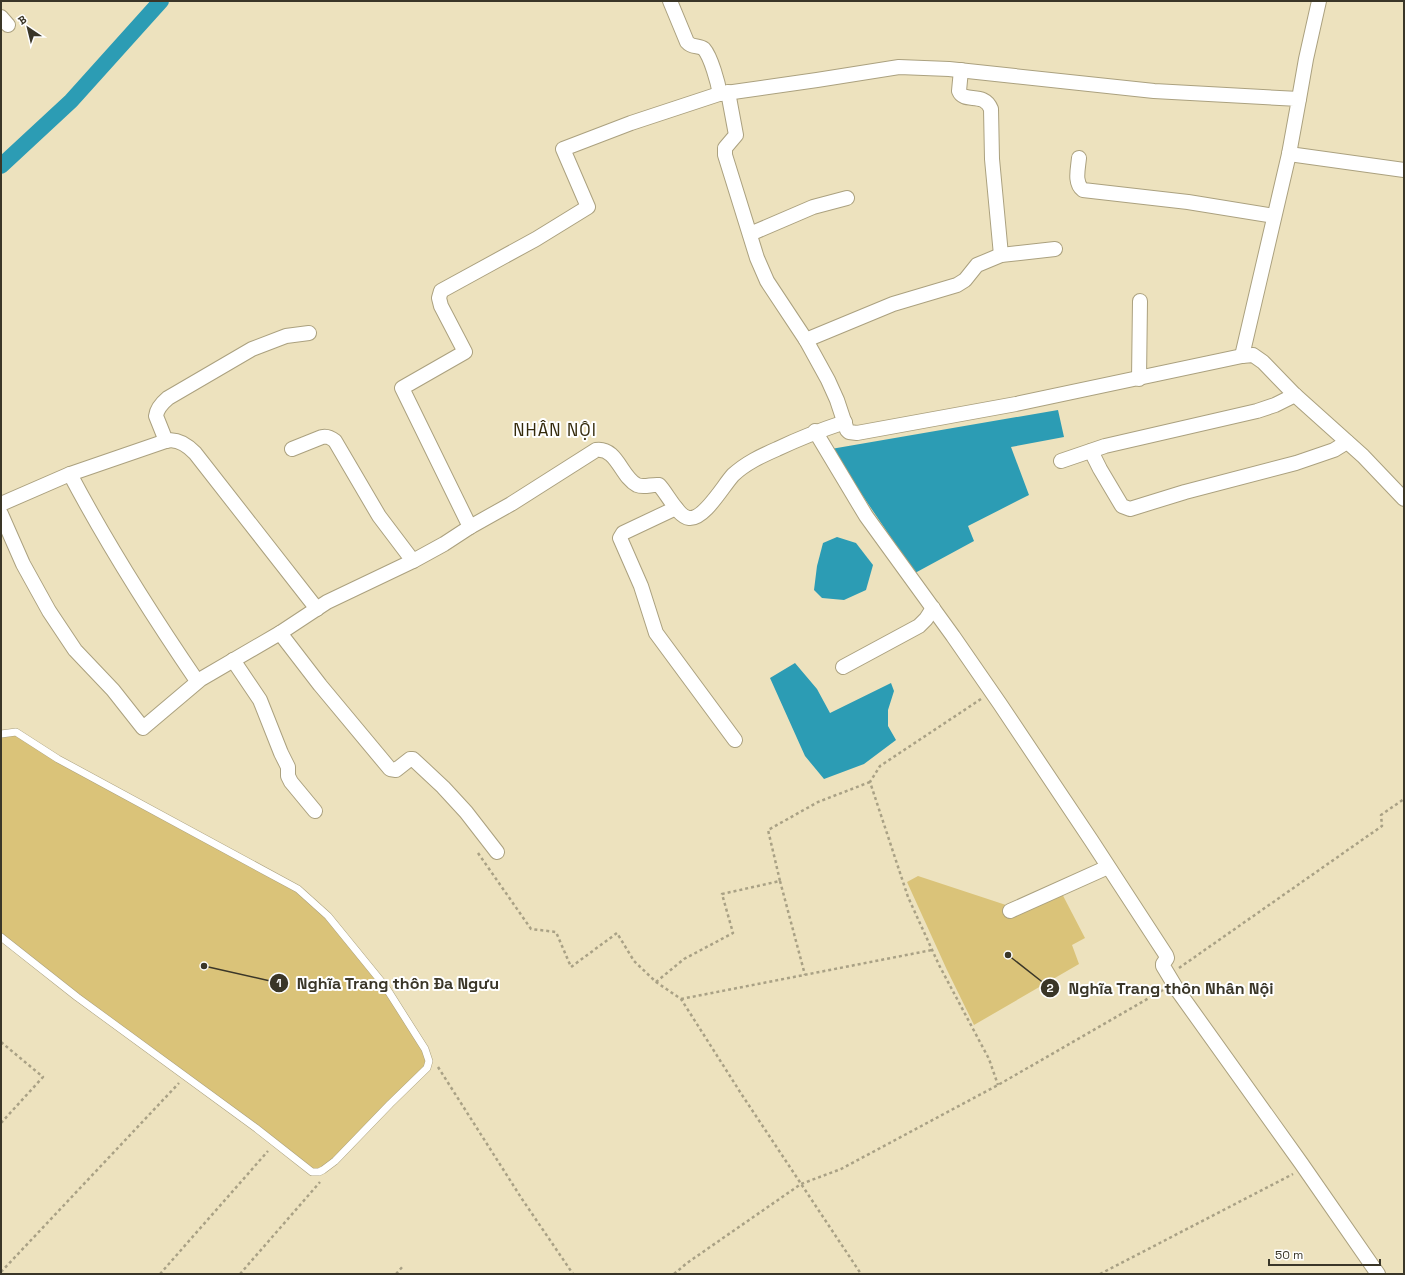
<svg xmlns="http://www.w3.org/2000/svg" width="1405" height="1275" font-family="'Space Grotesk',sans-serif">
<rect width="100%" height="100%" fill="#ede2be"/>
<!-- green -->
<g fill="#dac379">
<path d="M16 732 298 889 328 916 385 986 429 1061 335 1161 312 1172 1 936V735Z"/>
<path d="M918 876 1006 905 1058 886 1085 938 1072 945 1079 964 974 1025 947 970 907 882Z"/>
</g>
<!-- water -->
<g fill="#2c9cb4">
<path d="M1058 410 1064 437 1011 447 1029 495 968 526 974 541 915 573 831 449Z"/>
<path d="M837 537 856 543 873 565 866 590 844 600 822 598 814 590 817 566 823 543Z"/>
<path d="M795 663 817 689 830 713 891 683 894 691 888 710V726L896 740 864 764 824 779 805 756 770 678Z"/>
</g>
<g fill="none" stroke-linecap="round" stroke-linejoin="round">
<!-- canal -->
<path stroke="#2c9cb4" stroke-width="16" d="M1 166 71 101 161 1"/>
<!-- service casing -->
<g stroke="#aba17f" stroke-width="8">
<path id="service" d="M1 734 16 732 58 759 298 889 328 916 385 986 425 1049 429 1061 427 1068 390 1104 335 1161 323 1170 319 1172H312L256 1128 77 997 1 937"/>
</g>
<!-- minor casing -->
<g stroke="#aba17f" stroke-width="16">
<g id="minor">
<path d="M670 1 687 42C692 48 699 45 704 49 711 57 718 83 720 94"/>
<path d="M1 17 8 25"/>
<path d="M961 70 959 91C964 104 984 91 991 109L992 159 1001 255"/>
<path d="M728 92 736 135 725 148V155L757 258 767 281 806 340 828 380 837 400 847 430 849 432 857 433 1016 404 1242 356 1253 355 1263 362 1295 395 1363 456 1404 499"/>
<path d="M1299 99 1306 59 1319 1"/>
<path d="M1289 154 1404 170"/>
<path d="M1079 158C1078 169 1074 183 1083 190L1188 202 1274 216"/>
<path d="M750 234 813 207 847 198"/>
<path d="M806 340 893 304 957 285 965 280 977 265 1001 255 1055 249"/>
<path d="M1139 379 1140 301"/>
<path d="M815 431 866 516 953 636 1000 704 1091 840 1166 955 1167 958 1163 964V966L1178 991 1301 1163 1378 1274"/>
<path d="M166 441 156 416C157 408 162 403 168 398L252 349 286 336 309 333"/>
<path d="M292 449 322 437C327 436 330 437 335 441L379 516 413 561"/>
<path d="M1091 451 1100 469 1119 501 1122 506 1130 509 1185 492 1296 463 1334 450 1347 442"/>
<path d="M1061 461 1105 446 1257 411 1275 405 1295 395"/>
<path d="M70 474C108 546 152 615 197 681"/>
<path d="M1 504 70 474 166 441C177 438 187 445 195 453L317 609"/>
<path d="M676 508 623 533 620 538 641 586 656 633 735 740"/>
<path d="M1 514 23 564 49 611 75 650 113 690 143 728 201 679 280 633 327 602 413 561 444 544 470 527 511 504 596 450C617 447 621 477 637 485 644 488 652 484 659 485 667 493 678 517 689 518 704 520 723 486 733 475 746 463 761 456 777 449 800 438 821 430 845 422"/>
<path d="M470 527 402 388 465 352 441 306 439 298 441 291 536 239 588 207 563 149 631 123 719 94 817 80 899 67 949 69 1154 91 1299 99 1289 154 1242 356"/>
<path d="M280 633 320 685 390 769 396 770 410 759H413L443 787 466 812 497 852"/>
<path d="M233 660 260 700 281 753 288 767V776L291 782 315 811"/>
<path d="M843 667 919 626 926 619 933 608"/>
<path d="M1010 911 1108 867"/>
</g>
</g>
<!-- path -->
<g stroke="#a9a185" stroke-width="2.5" stroke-dasharray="3 3" stroke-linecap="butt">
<path d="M981 699 880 766 870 782 908 897 939 965 989 1059 998 1085"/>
<path d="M478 853 531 929 556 932 571 967 617 933 634 961 656 982 681 999 742 1095 861 1274"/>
<path d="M780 881 805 975"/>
<path d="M1179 968 1382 826 1381 815 1404 799"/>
<path d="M656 982 684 959 733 933 722 894 780 881 768 830 818 802 870 782"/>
<path d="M681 999 932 950"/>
<path d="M1 1042 43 1077 1 1123"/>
<path d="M438 1067 522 1199 573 1274"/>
<path d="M1 1272 179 1083"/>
<path d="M160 1274 268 1151"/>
<path d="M240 1274 320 1182"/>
<path d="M396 1274 404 1265"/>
<path d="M674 1274 687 1263 801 1184 841 1169 998 1085 1163 990"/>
<path d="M1100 1274 1293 1174"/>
</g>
<!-- service -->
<use href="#service" stroke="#fff" stroke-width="7"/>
<!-- minor -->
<use href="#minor" stroke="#fff" stroke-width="14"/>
</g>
<g text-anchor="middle" stroke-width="4" stroke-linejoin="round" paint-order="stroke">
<!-- quarter labels -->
<g font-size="17" letter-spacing="1" fill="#352b0c" stroke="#fff">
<text x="555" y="436">NHÂN NỘI</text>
</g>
</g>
<!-- callouts -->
<path fill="none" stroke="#3a3628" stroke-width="1.5" d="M204 966L279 983M1008 955L1050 988"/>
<g fill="#3a3628" stroke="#fff" stroke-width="1.5">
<circle cx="204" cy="966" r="4"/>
<circle cx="1008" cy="955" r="4"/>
<circle cx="279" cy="983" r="10"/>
<circle cx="1050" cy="988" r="10"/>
</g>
<g font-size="12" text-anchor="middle" font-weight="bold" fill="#fff">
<text x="279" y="987">1</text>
<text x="1050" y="992">2</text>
</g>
<g font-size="16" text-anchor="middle" font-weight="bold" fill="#3a3628" stroke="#fff" stroke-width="4" stroke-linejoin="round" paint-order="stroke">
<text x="398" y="989">Nghĩa Trang thôn Đa Ngưu</text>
<text x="1171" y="994">Nghĩa Trang thôn Nhân Nội</text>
</g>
<!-- border -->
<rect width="1405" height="1275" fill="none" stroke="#3a3628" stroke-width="4"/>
<!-- north arrow -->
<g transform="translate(28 28) rotate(325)" stroke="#ffffff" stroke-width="3" paint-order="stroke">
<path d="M0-3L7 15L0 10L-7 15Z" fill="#3a3628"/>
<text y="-6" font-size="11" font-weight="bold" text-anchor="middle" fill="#3a3628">B</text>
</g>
<!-- scale -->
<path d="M1269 1259v6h111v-6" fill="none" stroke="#3a3628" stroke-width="2"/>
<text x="1275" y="1259" font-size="12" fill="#3a3628" stroke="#ffffff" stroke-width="3" paint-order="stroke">50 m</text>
</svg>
